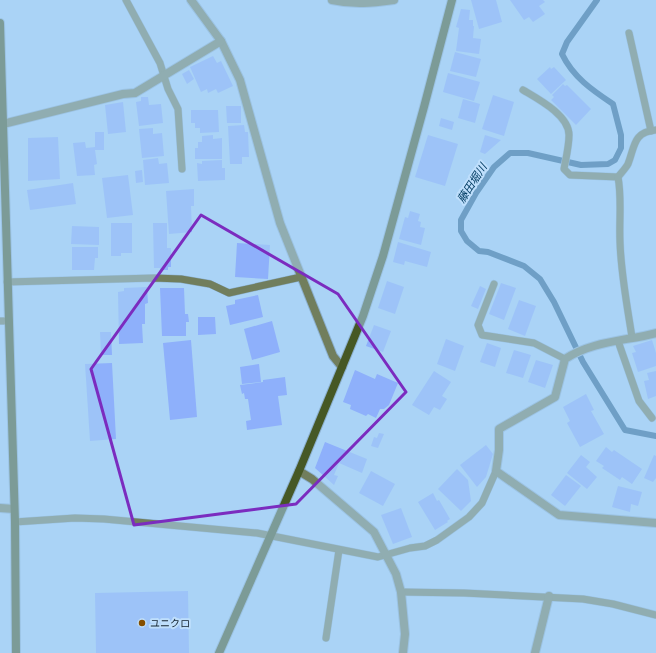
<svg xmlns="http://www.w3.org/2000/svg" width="656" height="653" font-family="Bitter,'Noto Sans JP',serif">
<rect width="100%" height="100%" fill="#aad3f6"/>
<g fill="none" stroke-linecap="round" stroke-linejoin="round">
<!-- stream -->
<path stroke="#28618c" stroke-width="6" d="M597 0 567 42 562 54C573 77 592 90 613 104L621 135V148L615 160 608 164 581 165 528 153H510L494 167 476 193 461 220V231L467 241 479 251 488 252 524 266 540 279 554 302 583 362 625 430 656 436"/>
</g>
<!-- building -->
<g fill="#8eb0fb">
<path d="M471 0H496L502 22 479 29Z"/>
<path d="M510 0H543L545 2 539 6 545 14 533 22 529 17 524 20Z"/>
<path d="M461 9 470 10 469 20H473V26H474L473 38 481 39 479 54 456 51 459 28 456 27Z"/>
<path d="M455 52 481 59 476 77 450 71Z"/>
<path d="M213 56 217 63 221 61 233 86 218 93 216 89 208 93 207 89 201 92 190 67Z"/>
<path d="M550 67 551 69 554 67 566 80 551 94 537 79Z"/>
<path d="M189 70 194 79 187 84 182 74Z"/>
<path d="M448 73 480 82 474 101 443 92Z"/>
<path d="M563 84 565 86 567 85 591 109 576 125 551 100 554 97 552 95Z"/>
<path d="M493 95 514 102 504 136 482 129Z"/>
<path d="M141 97H148L149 105 161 104 163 123 139 126 136 102 141 101Z"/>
<path d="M463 99 480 104 475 123 458 118Z"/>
<path d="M123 102 126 132 108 134 105 105Z"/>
<path d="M226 106H241V123H227Z"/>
<path d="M191 110H218L219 132 200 133V128H195V123H191Z"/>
<path d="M441 118 454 122 452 130 439 126Z"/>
<path d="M244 125 245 132H248L249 157H242V164H230L228 126Z"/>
<path d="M153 128V134L162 133 164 156 142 158 139 129Z"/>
<path d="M95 132H104V150H95L97 164 94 165 95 175 77 176 73 143 85 142 86 148 95 147Z"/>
<path d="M213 135V139L222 138V159H195V148H198V142H202V136Z"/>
<path d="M428 135 458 144 445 186 415 177Z"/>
<path d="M485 135 501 140 485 154 480 152Z"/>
<path d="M58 137 60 179 28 181V138Z"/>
<path d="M158 158 159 164 167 163 169 183 145 185 143 160Z"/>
<path d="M222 160V168H225V180L198 181 197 163 202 164V161Z"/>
<path d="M142 170 143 182 136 183 135 171Z"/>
<path d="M128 175 133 215 107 218 102 178Z"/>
<path d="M73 183 76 204 30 210 27 190Z"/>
<path d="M194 189V206H191L192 232 169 234 166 191Z"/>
<path d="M410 211 420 214 418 221 421 222 420 227 425 228 421 245 399 239 405 217 408 218Z"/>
<path d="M111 223H132V253H121V256H111Z"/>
<path d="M153 223H167V248H171V267H168V270H160V268H154Z"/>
<path d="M72 226 99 227V245L71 244Z"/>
<path d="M398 242 431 252 427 267 405 261 404 265 393 262Z"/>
<path d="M237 243 270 245 268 279 235 277Z"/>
<path d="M72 247H98V258H95L94 270H72Z"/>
<path d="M387 281 404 287 395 314 378 308Z"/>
<path d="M501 283 516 288 504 320 489 314Z"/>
<path d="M480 286 486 289 478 309 471 306Z"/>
<path d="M147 287 148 303 145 304V324H142L143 343 119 344 118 292 124 291V288Z"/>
<path d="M160 288H184L185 314H188L189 322H186V336H162Z"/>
<path d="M258 295 263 317 230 325 226 306 235 304V300Z"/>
<path d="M519 300 536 306 525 336 508 329Z"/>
<path d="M198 317H215L216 334 198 335Z"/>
<path d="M272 321 280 352 252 360 244 329Z"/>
<path d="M374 325 391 331 383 352 366 346Z"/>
<path d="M100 332H111L112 355H101Z"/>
<path d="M446 339 464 346 455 371 437 364Z"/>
<path d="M191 340 197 417 170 420 163 343Z"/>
<path d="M652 340 656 353V366L638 372 632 353 636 352 633 346Z"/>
<path d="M487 343 501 348 495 367 480 362Z"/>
<path d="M514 350 531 355 523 378 506 373Z"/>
<path d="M536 360 553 365 545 388 528 382Z"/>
<path d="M112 363 116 439 90 441 85 364Z"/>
<path d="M259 364 261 382 242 384 240 367Z"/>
<path d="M355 370 375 379 377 374 398 383 389 405 384 409H380L376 418 368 414 366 416 350 409 351 405 343 402Z"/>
<path d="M434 371 451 382 442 396 447 399 440 410 434 407 429 415 412 405Z"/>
<path d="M656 371V396L648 399 644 381 649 380 647 373Z"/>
<path d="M285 377 287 395 278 396 282 425 247 430 246 421 251 420 248 399H245L244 393 242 394 240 385 263 382V380Z"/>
<path d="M586 394 594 410 591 411 604 434 580 447 567 423 570 421 563 407Z"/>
<path d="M379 433 384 434 378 448 371 446 374 437 377 438Z"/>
<path d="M325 442 367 459 362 473 339 463 334 475 338 476 334 485 315 468Z"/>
<path d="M486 445 493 454 486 477 477 487 460 465Z"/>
<path d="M606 447 612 452 614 450 642 469 632 484 622 477 620 480 602 468 604 466 596 461Z"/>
<path d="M581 455 590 462 586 467 597 477 587 489 567 473Z"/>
<path d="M654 455 656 456V478L653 482 644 478Z"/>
<path d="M457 469 468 480 471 501 461 511 438 489Z"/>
<path d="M371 471 395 484 383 506 359 493Z"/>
<path d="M566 475 581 486 565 506 551 495Z"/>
<path d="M618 486 642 492 638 506 631 504 630 512 612 507Z"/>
<path d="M433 493 437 501 439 500 450 519 447 521 448 522 435 530 418 502Z"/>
<path d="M401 508 412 537 393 544 381 515Z"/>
<path d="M188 591 189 653H96L95 593Z"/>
</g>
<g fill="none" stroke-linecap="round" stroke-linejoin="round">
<!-- lane casing -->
<g stroke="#8cb0ce" stroke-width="8">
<g id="lane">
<path d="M126 0 160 63 168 89 178 109 182 169"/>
<path d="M629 33 651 131"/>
<path d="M523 90C538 99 569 115 569 135 569 146 566 158 564 169L570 175 618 177"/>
<path d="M7 282 154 278 181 279 210 284 229 293 301 277"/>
<path d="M494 284 478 325 482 335 534 343 565 359"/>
<path d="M0 321H9"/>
<path d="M632 337C627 305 621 274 620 242 619 220 622 198 618 177 621 173 626 168 628 164 635 146 633 132 656 130"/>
<path d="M618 341 639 401 652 418"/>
<path d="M15 522 75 518 104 519 257 533 378 557 410 548 425 546 437 540 469 517 482 503 496 471"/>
<path d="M401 592 464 593 583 599 613 604 656 615"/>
<path d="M326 638 339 550"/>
</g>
</g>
<!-- street casing -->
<g stroke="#8cb0ce" stroke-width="10">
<g id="street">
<path d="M191 0 221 41 240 80 280 223 333 356 342 367"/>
<path d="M332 0C355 5 371 3 394 0"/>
<path d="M3 124 123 94 135 93 221 41"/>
<path d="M656 333C626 341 592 341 565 359L555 397 499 429V450L496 471 559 515 656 523"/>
<path d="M299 471 312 479 374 532 396 574 401 592 405 634 403 653"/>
<path d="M0 508 14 509"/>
<path d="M535 653 549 596"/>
</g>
</g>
<!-- secondary casing -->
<g stroke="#8cb0ce" stroke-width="10">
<g id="secondary">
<path d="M0 23 15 522 16 653"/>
<path d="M219 653 299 471 342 367 363 316 383 256 424 107 452 0"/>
</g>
</g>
<!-- lane -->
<use href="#lane" stroke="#717e5d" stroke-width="7"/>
<!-- street -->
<use href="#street" stroke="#717e5d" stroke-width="8"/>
<!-- secondary -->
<use href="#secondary" stroke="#465825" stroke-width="8"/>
</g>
<!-- marked area -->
<path d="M0 0H656V653H0ZM201 215 338 294 406 392 296 504 134 525 91 369Z" fill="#aad3f6" fill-opacity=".55" fill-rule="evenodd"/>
<path fill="none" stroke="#7b2cbf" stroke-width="3" stroke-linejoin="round" d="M201 215 338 294 406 392 296 504 134 525 91 369Z"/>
<!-- markers -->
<circle fill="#854e00" stroke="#bfdffc" stroke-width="1.5" cx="142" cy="623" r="4"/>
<g text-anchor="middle" stroke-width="4" stroke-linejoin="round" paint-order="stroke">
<!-- poi labels -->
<g font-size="10" fill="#142330" stroke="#bfdffc" text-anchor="start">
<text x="150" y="627">ユニクロ</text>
</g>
<!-- water labels -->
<g font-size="11" font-style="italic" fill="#003b61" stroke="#bfdffc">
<text transform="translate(472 183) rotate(-57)" y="4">藤田堀川</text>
</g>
</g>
</svg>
